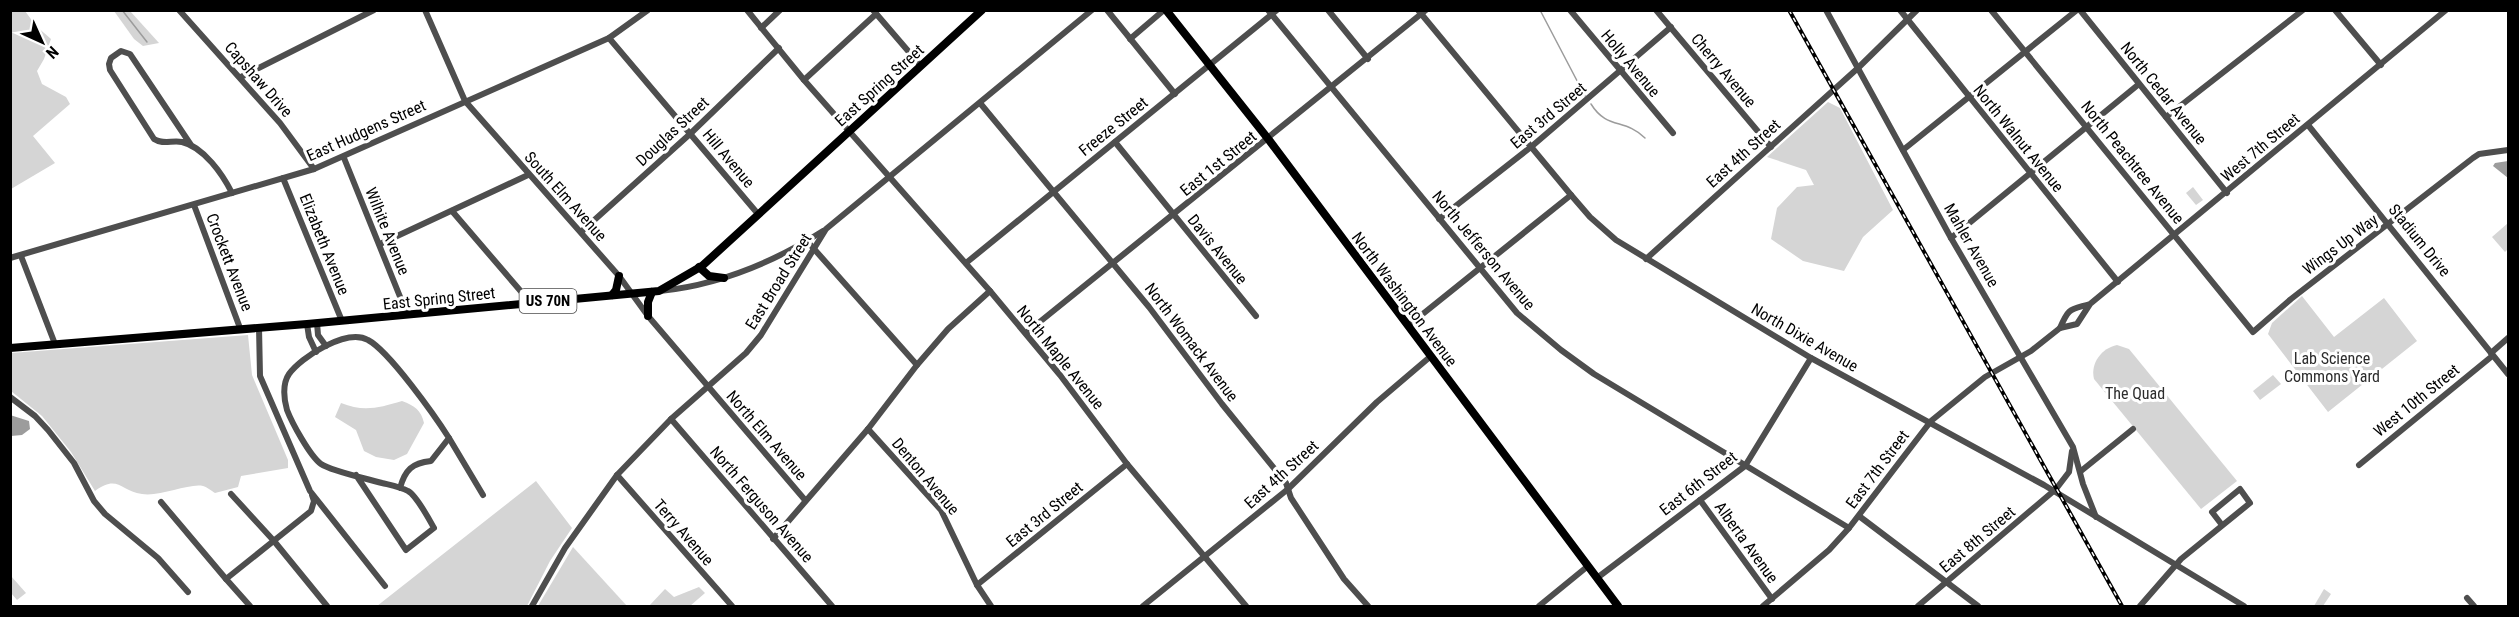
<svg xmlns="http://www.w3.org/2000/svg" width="2519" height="617" font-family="'Roboto Condensed',sans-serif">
<rect width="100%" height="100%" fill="#fff"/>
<!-- green -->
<g fill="#d5d5d5">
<path d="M11 10 25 11 36 26 51 39 44 59 37 71 42 84 66 97 70 104 33 136 55 163 11 189Z"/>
<path d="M114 11H130L159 43 143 46 134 39Z"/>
<path d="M1828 102 1840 108 1893 210 1863 237 1844 271 1803 261 1771 239 1777 208 1797 187 1814 185 1806 170 1767 157Z"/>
<path d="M2193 187 2203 200 2196 205 2186 193Z"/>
<path d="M2508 223V249L2505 252 2492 237Z"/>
<path d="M2302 296 2334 337 2384 298 2417 341 2328 412 2268 334 2272 323Z"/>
<path d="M248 335 252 375 288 460V468L241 476 238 487 215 493C212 491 207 487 203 486 189 483 160 497 142 494 120 491 118 474 95 491L71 452 42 416 11 391V353Z"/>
<path d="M2117 345 2129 349 2237 481 2201 509 2094 379C2090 363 2102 348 2117 345Z"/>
<path d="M2273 375 2281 384 2260 400 2253 391Z"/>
<path d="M402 401C415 406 421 410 424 423L407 454 394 460 376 457 364 451 356 430 335 417 341 403C363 412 379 408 402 401Z"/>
<path d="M536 481 572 528 550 561 527 606H377Z"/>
<path d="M573 547 627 606H538Z"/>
<path d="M11 576 26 593 17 600 11 593Z"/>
<path d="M699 587 705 593 690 606H649L665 589 674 597Z"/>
<path d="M2324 589 2331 594 2323 606H2314Z"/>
</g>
<!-- water -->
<g fill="#9c9c9c">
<path d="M2508 161V178L2493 166 2495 163Z"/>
<path d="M10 415 29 421 30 429 22 435 11 436Z"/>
</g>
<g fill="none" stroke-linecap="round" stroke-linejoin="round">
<!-- stream -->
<g stroke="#9c9c9c" stroke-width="1.5">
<path d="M122 10 147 42"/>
<path d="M1540 10 1585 96"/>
<path d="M1591 104C1607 130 1625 118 1645 138"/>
</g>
<!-- minor -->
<g stroke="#4e4e4e" stroke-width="6">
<path d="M179 10 280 123 314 169"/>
<path d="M425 10 465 101 619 276 648 316 805 500"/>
<path d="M747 10 804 80 990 291 1060 375 1127 464 1246 606"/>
<path d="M873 10 921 66"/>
<path d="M1107 10 1175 94"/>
<path d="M1268 10 1517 313 1561 350 1594 374 1849 528"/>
<path d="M1328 10 1368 59"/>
<path d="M1418 10 1571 195 1590 217 1616 240 1811 358 2044 485 2244 606"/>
<path d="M1570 10 1673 133"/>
<path d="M1656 10 1771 147"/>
<path d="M1826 10 1951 238 2073 447 2083 484 2096 517"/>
<path d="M1900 10 2118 282"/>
<path d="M1991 10 2253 332 2291 299 2473 158 2479 154 2508 150"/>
<path d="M2080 10 2227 193"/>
<path d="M2335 10 2381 65"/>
<path d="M761 28 780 10"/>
<path d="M609 38 758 214"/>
<path d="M1130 39 1164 10"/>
<path d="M241 77 374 10"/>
<path d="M804 80 876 14"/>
<path d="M980 103 1149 307 1222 404 1286 483 1291 498 1344 579 1368 606"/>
<path d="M2166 117 2303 10"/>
<path d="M2308 125 2508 374"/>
<path d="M1115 142 1256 316"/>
<path d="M191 145 130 54 121 51 111 58 109 64 110 70 154 139C163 145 172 140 182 142 204 147 223 175 232 193"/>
<path d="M1903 150 2077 10"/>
<path d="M344 158 407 314"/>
<path d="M283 178 342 321"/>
<path d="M194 205 240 328"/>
<path d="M452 211 530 302"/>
<path d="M1439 219 1531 147 1671 27"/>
<path d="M581 232 690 134 779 48"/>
<path d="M1951 238 2139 84"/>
<path d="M807 241 917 365"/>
<path d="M380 244 528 175"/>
<path d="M21 256 55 344"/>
<path d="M10 258 314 169 609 38 648 10"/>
<path d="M1646 259 1858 68 1917 10"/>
<path d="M966 263 1277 10"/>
<path d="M660 291C718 285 774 262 823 231"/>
<path d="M2090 304C2070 310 2069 307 2060 328L2077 324 2090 304 2446 10"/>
<path d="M317 323 318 335 326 346"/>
<path d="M307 324 309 337 316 352"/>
<path d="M1409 325 1571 195"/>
<path d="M259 327 260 376 310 491 385 586"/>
<path d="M1026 333 1426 10"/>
<path d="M2491 353 2508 338"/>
<path d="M10 397 35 416 48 430 74 463 94 501 105 514 158 558 188 592"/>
<path d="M671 419 832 606"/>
<path d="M868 429 941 510 977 585 991 606"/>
<path d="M449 438 483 495"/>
<path d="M2359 465 2491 357"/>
<path d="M2081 471 2133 429"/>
<path d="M356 475 406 550 434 528C429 519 416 495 408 491 401 487 390 485 382 483 368 479 331 471 321 464 310 456 292 423 287 410 284 400 282 384 289 374 301 357 347 328 368 340 389 351 435 416 449 438L431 461C412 463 405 470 400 488"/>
<path d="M617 475 732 606"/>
<path d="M231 494 274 541 327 606"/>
<path d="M1700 500 1772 599"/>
<path d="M161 502 226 579"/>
<path d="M1859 516 1978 606"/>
<path d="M773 539 868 429 917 365 948 329 990 291"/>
<path d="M1597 578 1745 466 1811 358"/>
<path d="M977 585 1127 464"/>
<path d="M2467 598 2474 606"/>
<path d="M250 606 226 579 311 511 314 501 312 495"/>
<path d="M532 606 565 548 617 475 671 419 746 353 761 335 826 229 1092 10"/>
<path d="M1143 606 1288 489 1377 402 1431 356"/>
<path d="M1539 606 1588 566"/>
<path d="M1763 606 1829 550 1849 528 1931 421 1985 377 2031 351 2060 328"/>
<path d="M1918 606 2056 489 2069 472 2072 451"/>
<path d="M2140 606 2181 559 2250 503 2240 489 2212 512 2222 525"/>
</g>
<!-- major -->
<g stroke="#000" stroke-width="8">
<path d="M1166 10 1269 140 1618 606"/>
<path d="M699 267 709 276 724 278"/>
<path d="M612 295 616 290 619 276"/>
<path d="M648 316V302L652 292"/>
<path d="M10 348 307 324 659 291 702 266 982 10"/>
</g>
<!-- rail casing -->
<g stroke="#000" stroke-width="4">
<path id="rail" d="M1789 10 2122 606"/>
</g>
<!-- rail -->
<use href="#rail" stroke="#fff" stroke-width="1.5" stroke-dasharray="4.5" stroke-linecap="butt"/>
</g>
<g text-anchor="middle" stroke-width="6" stroke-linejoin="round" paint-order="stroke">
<!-- shield labels -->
<rect fill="#fff" stroke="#4c4c4c" stroke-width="1.5" x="519.5" y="289" width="57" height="24" rx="4.5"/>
<g font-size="15" font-weight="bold" fill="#000">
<text x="548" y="306">US 70N</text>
</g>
<!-- street labels -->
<g font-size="16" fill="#000" stroke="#fff">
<text transform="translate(1631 63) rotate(50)" y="6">Holly Avenue</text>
<text transform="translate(1724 70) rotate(50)" y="6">Cherry Avenue</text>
<text transform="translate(259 79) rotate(49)" y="6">Capshaw Drive</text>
<text transform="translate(879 85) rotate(-42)" y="6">East Spring Street</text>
<text transform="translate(2164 93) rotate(51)" y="6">North Cedar Avenue</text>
<text transform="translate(1548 115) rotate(-40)" y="6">East 3rd Street</text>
<text transform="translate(1113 126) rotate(-39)" y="6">Freeze Street</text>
<text transform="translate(366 130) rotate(-24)" y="6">East Hudgens Street</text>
<text transform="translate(672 131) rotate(-43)" y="6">Douglas Street</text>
<text transform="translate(2019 138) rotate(51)" y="6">North Walnut Avenue</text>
<text transform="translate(2260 147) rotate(-40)" y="6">West 7th Street</text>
<text transform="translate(1743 153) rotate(-42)" y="6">East 4th Street</text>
<text transform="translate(729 158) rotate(50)" y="6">Hill Avenue</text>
<text transform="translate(2133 162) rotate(51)" y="6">North Peachtree Avenue</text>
<text transform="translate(1218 163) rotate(-39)" y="6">East 1st Street</text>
<text transform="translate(566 196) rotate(48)" y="6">South Elm Avenue</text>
<text transform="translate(388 231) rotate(68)" y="6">Wilhite Avenue</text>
<text transform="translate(2420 240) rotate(51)" y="6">Stadium Drive</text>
<text transform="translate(325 244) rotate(68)" y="6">Elizabeth Avenue</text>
<text transform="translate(2340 244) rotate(-37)" y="6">Wings Up Way</text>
<text transform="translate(1972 245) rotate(60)" y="6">Mahler Avenue</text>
<text transform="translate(1218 249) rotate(51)" y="6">Davis Avenue</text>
<text transform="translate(1484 250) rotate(50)" y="6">North Jefferson Avenue</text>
<text transform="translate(230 262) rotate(69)" y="6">Crockett Avenue</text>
<text transform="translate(778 281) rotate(-58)" y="6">East Broad Street</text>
<text transform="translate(439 298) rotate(-6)" y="6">East Spring Street</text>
<text transform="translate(1405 299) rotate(53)" y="6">North Washington Avenue</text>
<text transform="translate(1805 337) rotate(30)" y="6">North Dixie Avenue</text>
<text transform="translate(1192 342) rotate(53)" y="6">North Womack Avenue</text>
<text transform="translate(1061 357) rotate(51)" y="6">North Maple Avenue</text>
<text transform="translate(2416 400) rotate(-39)" y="6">West 10th Street</text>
<text transform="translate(767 435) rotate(49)" y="6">North Elm Avenue</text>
<text transform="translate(1877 469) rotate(-53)" y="6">East 7th Street</text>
<text transform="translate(1281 474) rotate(-42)" y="6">East 4th Street</text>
<text transform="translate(926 476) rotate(50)" y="6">Denton Avenue</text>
<text transform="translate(1698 483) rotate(-38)" y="6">East 6th Street</text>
<text transform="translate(762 504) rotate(49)" y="6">North Ferguson Avenue</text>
<text transform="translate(1044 514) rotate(-39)" y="6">East 3rd Street</text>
<text transform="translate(684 532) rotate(49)" y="6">Terry Avenue</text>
<text transform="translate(1977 539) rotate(-40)" y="6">East 8th Street</text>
<text transform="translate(1747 542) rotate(54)" y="6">Alberta Avenue</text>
</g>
<!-- park labels -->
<g font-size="16" fill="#2c2c2c" stroke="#fff">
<text x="2332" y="364">Lab Science<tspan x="2332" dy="18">Commons Yard</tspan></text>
<text x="2135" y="399">The Quad</text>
</g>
</g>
<!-- border -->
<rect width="2519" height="617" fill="none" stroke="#000000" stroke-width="24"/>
<!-- north arrow -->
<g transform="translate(42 42) rotate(135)" stroke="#ffffff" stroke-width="4.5" paint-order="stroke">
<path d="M0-4.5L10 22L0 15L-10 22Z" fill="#000000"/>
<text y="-9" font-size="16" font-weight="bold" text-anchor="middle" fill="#000000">N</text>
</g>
</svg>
